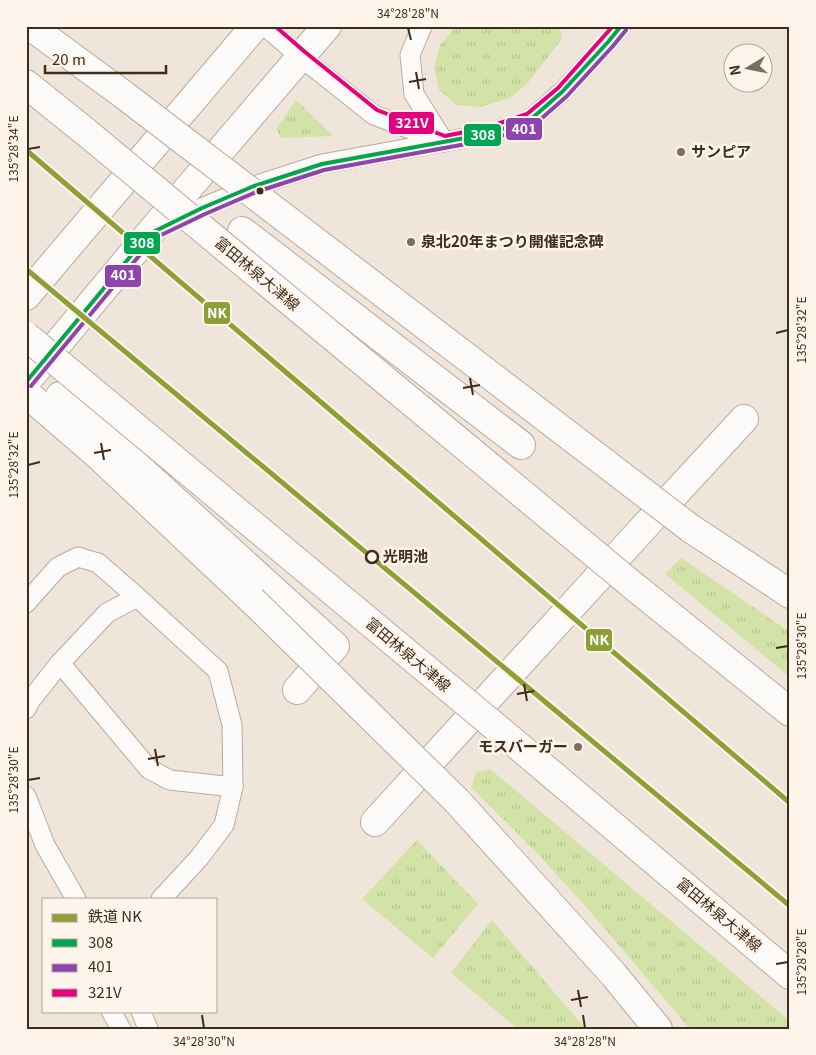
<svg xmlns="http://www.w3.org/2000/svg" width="816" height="1055" font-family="Georgia,'Noto Sans JP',serif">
<defs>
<pattern id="grass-tufts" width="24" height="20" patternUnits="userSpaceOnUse" patternTransform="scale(1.25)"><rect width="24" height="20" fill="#d3e3a7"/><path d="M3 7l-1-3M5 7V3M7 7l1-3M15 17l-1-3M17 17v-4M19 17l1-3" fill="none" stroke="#b6c38f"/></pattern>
</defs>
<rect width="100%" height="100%" fill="#f0e5da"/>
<!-- grass -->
<g fill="url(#grass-tufts)">
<path d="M456 26H560L562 39 527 84 510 98 480 107 456 105 439 90 434 67 440 45Z"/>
<path d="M296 100 333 136 281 138 276 129Z"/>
<path d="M681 558 790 632V677L665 574Z"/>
<path d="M490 769 790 1021V1029H690L588 909 535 851 471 787 476 772Z"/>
<path d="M417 840 478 904 433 958 362 899Z"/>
<path d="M492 920 586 1029H518L451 973Z"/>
</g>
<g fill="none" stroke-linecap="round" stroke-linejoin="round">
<!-- service casing -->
<g stroke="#b8ab9d" stroke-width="21">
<g id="service">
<path d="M265 26 301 57 374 115 443 142"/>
<path d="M422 26 410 55 414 94 444 142"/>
<path d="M177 220 202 208 254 186 322 164 487 134 530 120 562 92 608 42 621 26"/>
<path d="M26 603 58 567 78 557 98 563 137 597"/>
<path d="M60 663 149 769 170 780 233 787"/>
<path d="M26 709 30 701 60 663 107 613 137 597 218 671 232 725 233 787 224 825 199 858 161 899"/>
<path d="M26 796 45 845 76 899"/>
<path d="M111 1011 121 1029"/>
<path d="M141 1011 148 1029"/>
</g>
</g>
<!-- pedestrian casing -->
<g stroke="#b8ab9d" stroke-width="30">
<g id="pedestrian">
<path d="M242 231 521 445"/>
<path d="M60 396 335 646 297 690"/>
<path d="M375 822 635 537 744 419"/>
</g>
</g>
<!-- tertiary casing -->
<g stroke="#b8ab9d" stroke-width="30">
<g id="tertiary">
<path d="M26 296 255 26"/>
<path d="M26 382 149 234 327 26"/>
</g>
</g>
<!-- primary casing -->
<g stroke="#b8ab9d" stroke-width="30">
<g id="primary">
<path d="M30 26 124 95"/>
<path d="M26 84 87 133"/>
<path d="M26 393 100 457 252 600"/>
<path d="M690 528 790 594"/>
<path d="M636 588 790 712"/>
<path d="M510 739 790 975"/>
<path d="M457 801 614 975 658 1029"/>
</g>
</g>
<!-- service -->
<use href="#service" stroke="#fdfbf9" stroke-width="19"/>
<!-- pedestrian -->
<use href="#pedestrian" stroke="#fdfbf9" stroke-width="28"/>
<!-- tertiary -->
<use href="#tertiary" stroke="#fdfbf9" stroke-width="28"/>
<!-- primary -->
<use href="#primary" stroke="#fdfbf9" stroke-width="28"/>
<!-- primary-bridge casing -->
<g stroke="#b8ab9d" stroke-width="30" stroke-linecap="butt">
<g id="primary-bridge">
<path d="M124 95 690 528"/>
<path d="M87 133 636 588"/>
<path d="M26 336 510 739"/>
<path d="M252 600 457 801"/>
</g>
</g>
<!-- primary-bridge -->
<use href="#primary-bridge" stroke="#fdfbf9" stroke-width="28"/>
<!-- bus-1 casing -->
<g stroke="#fef4eb" stroke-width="8">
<path id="bus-1" d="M26 382 149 234 202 208 254 186 322 164 487 134 530 120 562 92 608 42 621 26"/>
</g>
<!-- bus-2 casing -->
<g stroke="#fef4eb" stroke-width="8">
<path id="bus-2" d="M31 386 153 239 205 214 256 192 324 170 488 140 533 126 567 96 613 46 626 30"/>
</g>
<!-- bus-3 casing -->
<g stroke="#fef4eb" stroke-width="8">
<path id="bus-3" d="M275 26 305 52 377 110 445 136 485 128 527 114 558 88 613 26"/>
</g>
<!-- bus-1 -->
<use href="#bus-1" stroke="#00a651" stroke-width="4"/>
<!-- bus-2 -->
<use href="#bus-2" stroke="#8e44ad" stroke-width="4"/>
<!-- bus-3 -->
<use href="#bus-3" stroke="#e5007d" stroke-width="4"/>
<!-- rail-1 casing -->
<g stroke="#fef4eb" stroke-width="9">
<g id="rail-1">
<path d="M26 150 790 803"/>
<path d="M26 269 790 906"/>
</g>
</g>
<!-- rail-1 -->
<use href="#rail-1" stroke="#8da036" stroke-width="5"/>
</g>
<!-- ticks -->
<path fill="none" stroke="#3f2c19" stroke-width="2" d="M408 28 411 40M416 72 419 89M409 82 426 79M28 149 40 147M776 333 788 330M470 378 473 395M463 388 480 385M101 443 104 460M94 453 111 450M28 465 40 462M776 648 788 646M524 684 527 701M517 694 534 691M155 749 158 766M148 759 165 756M28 780 40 778M776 964 788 962M578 990 581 1007M571 1000 588 997M202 1015 204 1028M583 1015 585 1028"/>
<!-- markers -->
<g fill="#7d6d5d" stroke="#fef4eb" stroke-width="2">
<circle cx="681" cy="152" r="5"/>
<circle cx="411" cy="242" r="5"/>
<circle cx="578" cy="747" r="5"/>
</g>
<circle fill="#3f2c19" stroke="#fef4eb" stroke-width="2" cx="260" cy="191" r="4.5"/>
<circle fill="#fef4eb" stroke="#3f2c19" stroke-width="2.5" cx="372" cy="557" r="6"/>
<g text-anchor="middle" stroke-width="5" stroke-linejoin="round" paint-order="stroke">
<!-- poi labels -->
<g font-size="15" font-weight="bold" fill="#3f2c19" stroke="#fef4eb" text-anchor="start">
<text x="691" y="157">サンピア</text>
<text x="421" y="247">泉北20年まつり開催記念碑</text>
<text x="568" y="752" text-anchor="end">モスバーガー</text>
</g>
<!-- street labels -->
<g font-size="15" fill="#3f2c19" stroke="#fef4eb">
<text transform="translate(257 274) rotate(40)" y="5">富田林泉大津線</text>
<text transform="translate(408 655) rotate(40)" y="5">富田林泉大津線</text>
<text transform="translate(719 915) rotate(40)" y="5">富田林泉大津線</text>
</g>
<!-- stop labels -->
<g font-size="15" font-weight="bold" fill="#3f2c19" stroke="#fef4eb" text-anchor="start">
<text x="383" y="562">光明池</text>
</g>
</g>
<g stroke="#fef4eb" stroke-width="2">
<rect x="388" y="111" width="47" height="24" rx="5" fill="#e5007d"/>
<rect x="505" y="117" width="38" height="24" rx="5" fill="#8e44ad"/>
<rect x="463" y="123" width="39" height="24" rx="5" fill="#00a651"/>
<rect x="123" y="231" width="38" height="24" rx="5" fill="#00a651"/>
<rect x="104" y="264" width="38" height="24" rx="5" fill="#8e44ad"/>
<rect x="203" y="301" width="28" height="24" rx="5" fill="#8da036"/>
<rect x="585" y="628" width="28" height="24" rx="5" fill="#8da036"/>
</g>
<g font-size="14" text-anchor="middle" font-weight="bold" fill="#fff">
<text x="412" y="128">321V</text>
<text x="524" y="134">401</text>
<text x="483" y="140">308</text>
<text x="142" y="248">308</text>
<text x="123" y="280">401</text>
<text x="217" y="318">NK</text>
<text x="599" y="645">NK</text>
</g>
<!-- border -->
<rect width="816" height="1055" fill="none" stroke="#fef4eb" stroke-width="55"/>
<!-- legend -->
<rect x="42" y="898" width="175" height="115" fill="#fef4eb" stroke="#b2a497"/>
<rect x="52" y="914" width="25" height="8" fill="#8da036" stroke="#b2a497"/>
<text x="88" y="922" font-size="15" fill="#3f2c19">鉄道 NK</text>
<rect x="52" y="939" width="25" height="8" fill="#00a651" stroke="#b2a497"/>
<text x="88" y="948" font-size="15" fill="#3f2c19">308</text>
<rect x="52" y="964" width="25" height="8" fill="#8e44ad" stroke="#b2a497"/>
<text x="88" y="972" font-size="15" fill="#3f2c19">401</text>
<rect x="52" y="989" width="25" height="8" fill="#e5007d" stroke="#b2a497"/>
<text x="88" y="998" font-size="15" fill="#3f2c19">321V</text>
<!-- north arrow -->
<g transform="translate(748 68) rotate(260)"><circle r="24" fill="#fef4eb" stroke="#b2a497"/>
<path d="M0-4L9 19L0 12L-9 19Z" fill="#7d6d5d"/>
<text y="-8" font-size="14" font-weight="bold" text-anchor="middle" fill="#3f2c19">N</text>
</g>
<!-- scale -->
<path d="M45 65v8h121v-8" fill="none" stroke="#3f2c19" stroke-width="2.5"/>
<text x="52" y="65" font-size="15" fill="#3f2c19" stroke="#fef4eb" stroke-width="4" paint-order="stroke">20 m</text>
<rect x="28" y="28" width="760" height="1000" fill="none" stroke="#3f2c19" stroke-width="2"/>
<g font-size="12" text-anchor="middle" fill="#3f2c19">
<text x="408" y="18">34°28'28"N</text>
<text transform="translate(14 149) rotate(-90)" y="4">135°28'34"E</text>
<text transform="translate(802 330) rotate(-90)" y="4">135°28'32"E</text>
<text transform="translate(14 465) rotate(-90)" y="4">135°28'32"E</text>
<text transform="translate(802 646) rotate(-90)" y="4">135°28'30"E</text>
<text transform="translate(14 780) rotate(-90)" y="4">135°28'30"E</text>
<text transform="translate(802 962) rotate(-90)" y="4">135°28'28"E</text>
<text x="204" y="1046">34°28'30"N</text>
<text x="585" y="1046">34°28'28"N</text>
</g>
</svg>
